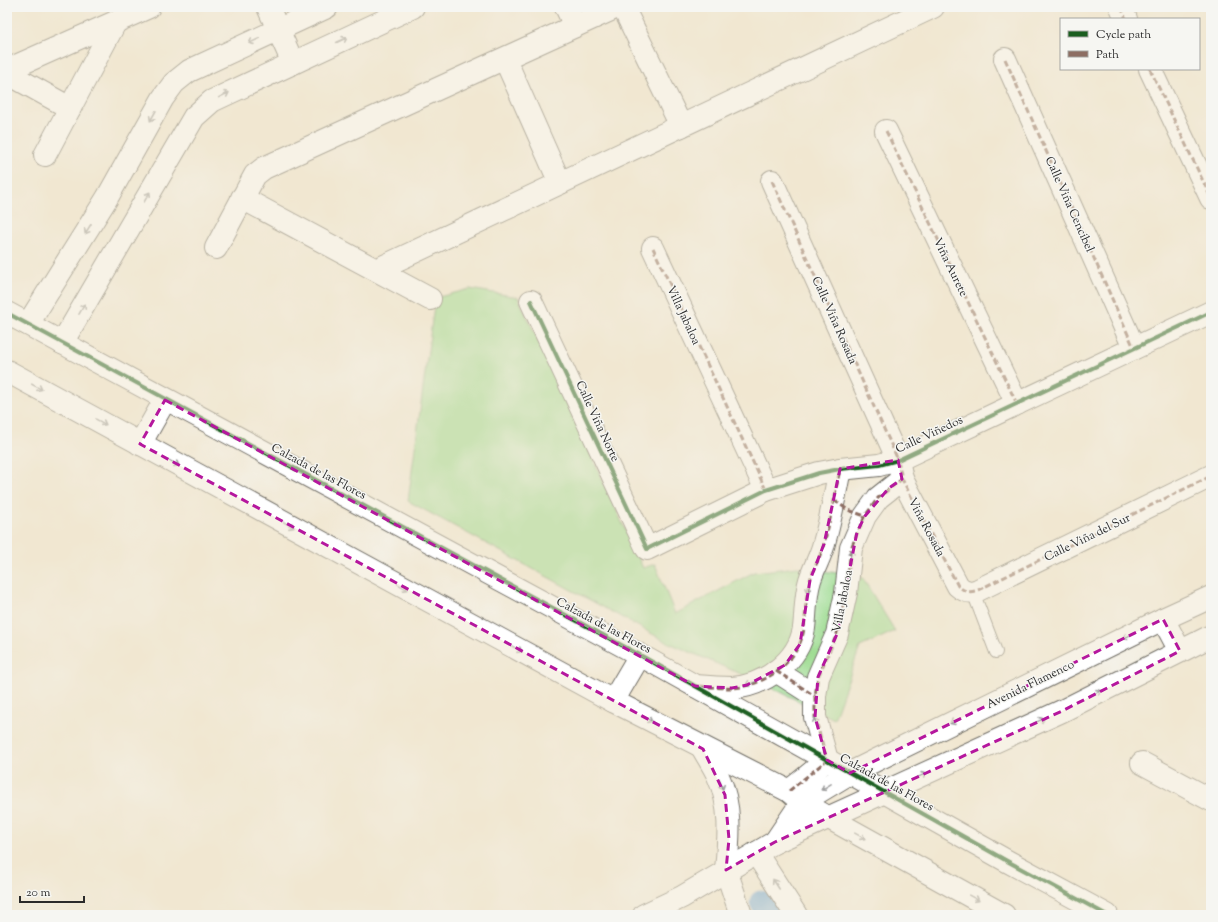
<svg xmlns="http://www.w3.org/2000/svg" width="1218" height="922" font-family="'Sorts Mill Goudy',serif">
<rect width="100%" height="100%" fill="#f6f6f2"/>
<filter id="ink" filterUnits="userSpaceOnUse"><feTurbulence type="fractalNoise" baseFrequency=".025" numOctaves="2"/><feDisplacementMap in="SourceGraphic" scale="8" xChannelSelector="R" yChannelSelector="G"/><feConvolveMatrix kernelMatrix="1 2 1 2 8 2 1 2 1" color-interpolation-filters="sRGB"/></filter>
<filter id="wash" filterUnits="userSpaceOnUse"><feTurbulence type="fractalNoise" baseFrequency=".012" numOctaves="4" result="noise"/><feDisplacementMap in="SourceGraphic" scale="16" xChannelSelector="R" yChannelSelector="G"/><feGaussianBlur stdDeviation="0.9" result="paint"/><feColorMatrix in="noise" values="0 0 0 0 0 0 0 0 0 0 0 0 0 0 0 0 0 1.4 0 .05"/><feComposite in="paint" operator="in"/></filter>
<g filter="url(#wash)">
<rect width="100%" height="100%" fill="#f1e7d1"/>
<!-- green -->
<path fill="#9ddc91" stroke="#64845e" d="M470 289 518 297 643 568 655 564 675 614 754 572 798 567 862 577 895 631 860 647 834 719 775 689 667 642 408 501 435 298Z"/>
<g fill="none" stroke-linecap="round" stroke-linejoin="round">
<!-- canal -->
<path stroke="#629fd3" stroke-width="23" d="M761 902 768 915"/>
</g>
</g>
<g filter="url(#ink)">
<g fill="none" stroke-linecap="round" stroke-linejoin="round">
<!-- service casing -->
<g stroke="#706d65" stroke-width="14">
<path id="service" d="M973 592 996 652"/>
</g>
<!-- minor casing -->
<g stroke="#706d65" stroke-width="24">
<g id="minor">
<path d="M268 7 293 63"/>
<path d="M566 7 575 26"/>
<path d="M623 7 681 126"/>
<path d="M1121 7 1126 19"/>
<path d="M505 59 560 183"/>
<path d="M1005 59 1134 348"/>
<path d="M1150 69 1211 198"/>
<path d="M7 70 149 7"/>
<path d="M7 73 70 108"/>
<path d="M886 131 1017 404"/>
<path d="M45 155 115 23"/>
<path d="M772 181 898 460 902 479 958 586C965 592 970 593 978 590L1211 476"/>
<path d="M242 198 430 299"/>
<path d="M216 248 255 175 264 168 617 7"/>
<path d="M653 248 766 490"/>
<path d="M378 269 933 7"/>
<path d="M531 301 647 549 766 490 819 473 840 469 879 465 898 460 1211 312"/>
<path d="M28 324 107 198 163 98 174 83 189 71 327 7"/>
<path d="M62 343 194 117 212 101 413 7"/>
<path d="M1163 619 1180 651"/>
<path d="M776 671 815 696"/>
<path d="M695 686C707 687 720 688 732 688 764 686 799 661 804 628 806 612 805 596 810 580 814 567 821 556 824 543 831 519 835 493 840 469"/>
<path d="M1142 763 1211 800"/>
<path d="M789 791 827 760 815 717V696L818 677 837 634 846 593 851 548 865 516 878 498 902 479"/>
<path d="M775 842 802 802 850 773 1163 619 1211 597"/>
<path d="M756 853 796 915"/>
<path d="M726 870 741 915"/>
<path d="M644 915 682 897 775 842 1062 711 1211 636"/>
</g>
</g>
<!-- tertiary casing -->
<g stroke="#706d65" stroke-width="24">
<g id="tertiary">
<path d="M7 313 640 655 1007 861 1107 915"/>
<path d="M7 371 613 701 789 791 802 802 829 818 1004 915"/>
<path d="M140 444 165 400"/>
<path d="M613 701 640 655"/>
<path d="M703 749C708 758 714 767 718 776 732 806 729 838 726 870"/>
</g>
</g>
<!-- service -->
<use href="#service" stroke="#fff" stroke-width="12"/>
<!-- minor -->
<use href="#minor" stroke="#fff" stroke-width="22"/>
<!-- tertiary -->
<use href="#tertiary" stroke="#fff" stroke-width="22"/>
<!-- quiet -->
<g stroke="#8d6e63" stroke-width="3" stroke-dasharray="6 3" stroke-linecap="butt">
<path d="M1121 7 1126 19"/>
<path d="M1005 59 1134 348"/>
<path d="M1150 69 1211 198"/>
<path d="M886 131 1017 404"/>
<path d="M772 181 898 460 902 479 958 586C965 592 970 593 978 590L1211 476"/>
<path d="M653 248 766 490"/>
<path d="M834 500 848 510 865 516"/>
<path d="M776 671 815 696"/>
<path d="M699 686C710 687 722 688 732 688 765 686 800 661 804 628 806 612 805 596 810 580 814 567 821 556 824 543 831 519 835 493 840 469"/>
<path d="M789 791 827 760 815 717V696L818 677 837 634 846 593 851 548 865 516 878 498 902 479"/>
</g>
<!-- cycleway casing -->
<g stroke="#f6f6f2" stroke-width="6">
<g id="cycleway">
<path d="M531 301 647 549 766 490 819 473 840 469 879 465 898 460 1211 312"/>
<path d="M7 313 640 655 1007 861 1107 915"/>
</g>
</g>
<!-- cycleway -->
<use href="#cycleway" stroke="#1b5e20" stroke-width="4"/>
</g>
<!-- one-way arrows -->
<defs><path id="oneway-shaft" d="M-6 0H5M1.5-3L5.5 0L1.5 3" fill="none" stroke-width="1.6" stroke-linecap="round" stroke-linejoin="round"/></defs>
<g stroke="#a0a0a0">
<use href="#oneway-shaft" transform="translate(342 40) rotate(-25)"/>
<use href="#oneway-shaft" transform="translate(254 41) rotate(155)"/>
<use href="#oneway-shaft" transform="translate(224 95) rotate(-26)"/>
<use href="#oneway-shaft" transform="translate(153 116) rotate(119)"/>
<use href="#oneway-shaft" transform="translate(147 197) rotate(-60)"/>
<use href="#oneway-shaft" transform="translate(88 229) rotate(122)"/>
<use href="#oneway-shaft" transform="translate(82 309) rotate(-60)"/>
<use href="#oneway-shaft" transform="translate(37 387) rotate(28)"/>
<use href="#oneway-shaft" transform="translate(101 422) rotate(29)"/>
<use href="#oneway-shaft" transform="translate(174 463) rotate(29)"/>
<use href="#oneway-shaft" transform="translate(289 525) rotate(29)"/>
<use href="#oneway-shaft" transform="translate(851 555) rotate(-82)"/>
<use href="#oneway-shaft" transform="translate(403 587) rotate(29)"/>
<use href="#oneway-shaft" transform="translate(808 587) rotate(103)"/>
<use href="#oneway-shaft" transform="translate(1128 636) rotate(154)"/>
<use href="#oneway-shaft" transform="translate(517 649) rotate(29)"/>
<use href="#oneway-shaft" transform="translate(751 683) rotate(160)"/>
<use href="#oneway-shaft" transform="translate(1096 693) rotate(-27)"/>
<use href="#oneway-shaft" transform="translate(647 719) rotate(28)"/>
<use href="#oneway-shaft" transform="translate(955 721) rotate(154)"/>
<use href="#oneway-shaft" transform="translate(1039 721) rotate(-25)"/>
<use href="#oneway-shaft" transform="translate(816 723) rotate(-101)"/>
<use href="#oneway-shaft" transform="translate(921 776) rotate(-25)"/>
<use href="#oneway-shaft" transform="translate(721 784) rotate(72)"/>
<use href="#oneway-shaft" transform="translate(826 787) rotate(149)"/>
<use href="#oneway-shaft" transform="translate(860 836) rotate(29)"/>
<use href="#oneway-shaft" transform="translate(776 884) rotate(-123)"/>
<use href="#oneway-shaft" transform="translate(974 898) rotate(29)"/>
</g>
</g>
<!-- marked area -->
<path d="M0 0H1218V922H0ZM165 400 695 686 732 688 747 685 785 665 800 644 810 580 824 544 840 469 898 460 902 479 889 488 865 516 857 532 837 634 818 677 815 717 827 760 850 773 1163 619 1180 651 1062 711 775 842 726 870 729 839 725 795 703 749 140 444Z" fill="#f1e7d1" fill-opacity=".55" fill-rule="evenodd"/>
<path fill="none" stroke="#b5179e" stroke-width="3" stroke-dasharray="8 5" stroke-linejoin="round" d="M165 400 695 686 732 688 747 685 785 665 800 644 810 580 824 544 840 469 898 460 902 479 889 488 865 516 857 532 837 634 818 677 815 717 827 760 850 773 1163 619 1180 651 1062 711 775 842 726 870 729 839 725 795 703 749 140 444Z"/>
<g text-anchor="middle" stroke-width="3" stroke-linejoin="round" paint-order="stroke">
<!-- street labels -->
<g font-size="12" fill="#2b2b2b" stroke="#f6f6f2">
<text transform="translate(1070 204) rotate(66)" y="4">Calle Viña Cencibel</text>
<text transform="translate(951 267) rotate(64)" y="4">Viña Aurete</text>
<text transform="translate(684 315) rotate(65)" y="4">Villa Jabaloa</text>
<text transform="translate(835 320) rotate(66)" y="4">Calle Viña Rosada</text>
<text transform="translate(598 421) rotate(65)" y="4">Calle Viña Norte</text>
<text transform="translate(929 434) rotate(-25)" y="4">Calle Viñedos</text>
<text transform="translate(319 471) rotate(28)" y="4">Calzada de las Flores</text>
<text transform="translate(927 527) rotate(62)" y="4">Viña Rosada</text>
<text transform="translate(1087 537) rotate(-26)" y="4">Calle Viña del Sur</text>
<text transform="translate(842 601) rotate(-79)" y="4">Villa Jabaloa</text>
<text transform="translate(604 625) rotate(28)" y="4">Calzada de las Flores</text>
<text transform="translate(1030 684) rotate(-26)" y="4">Avenida Flamenco</text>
<text transform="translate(887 782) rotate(29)" y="4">Calzada de las Flores</text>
</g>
</g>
<!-- margin -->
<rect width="1218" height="922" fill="none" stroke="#f6f6f2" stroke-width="24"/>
<!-- legend -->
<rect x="1060" y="18" width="140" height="52" fill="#f6f6f2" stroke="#a5a5a2"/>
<rect x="1068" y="31" width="20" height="6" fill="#1b5e20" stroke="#a5a5a2"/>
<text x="1096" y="38" font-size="12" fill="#2b2b2b">Cycle path</text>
<rect x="1068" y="51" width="20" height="6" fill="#8d6e63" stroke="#a5a5a2"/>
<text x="1096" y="58" font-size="12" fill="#2b2b2b">Path</text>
<!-- scale -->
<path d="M20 896v6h64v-6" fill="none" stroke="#2b2b2b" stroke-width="2"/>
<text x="26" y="896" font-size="12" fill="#2b2b2b" stroke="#f6f6f2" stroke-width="3" paint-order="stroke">20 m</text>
</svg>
